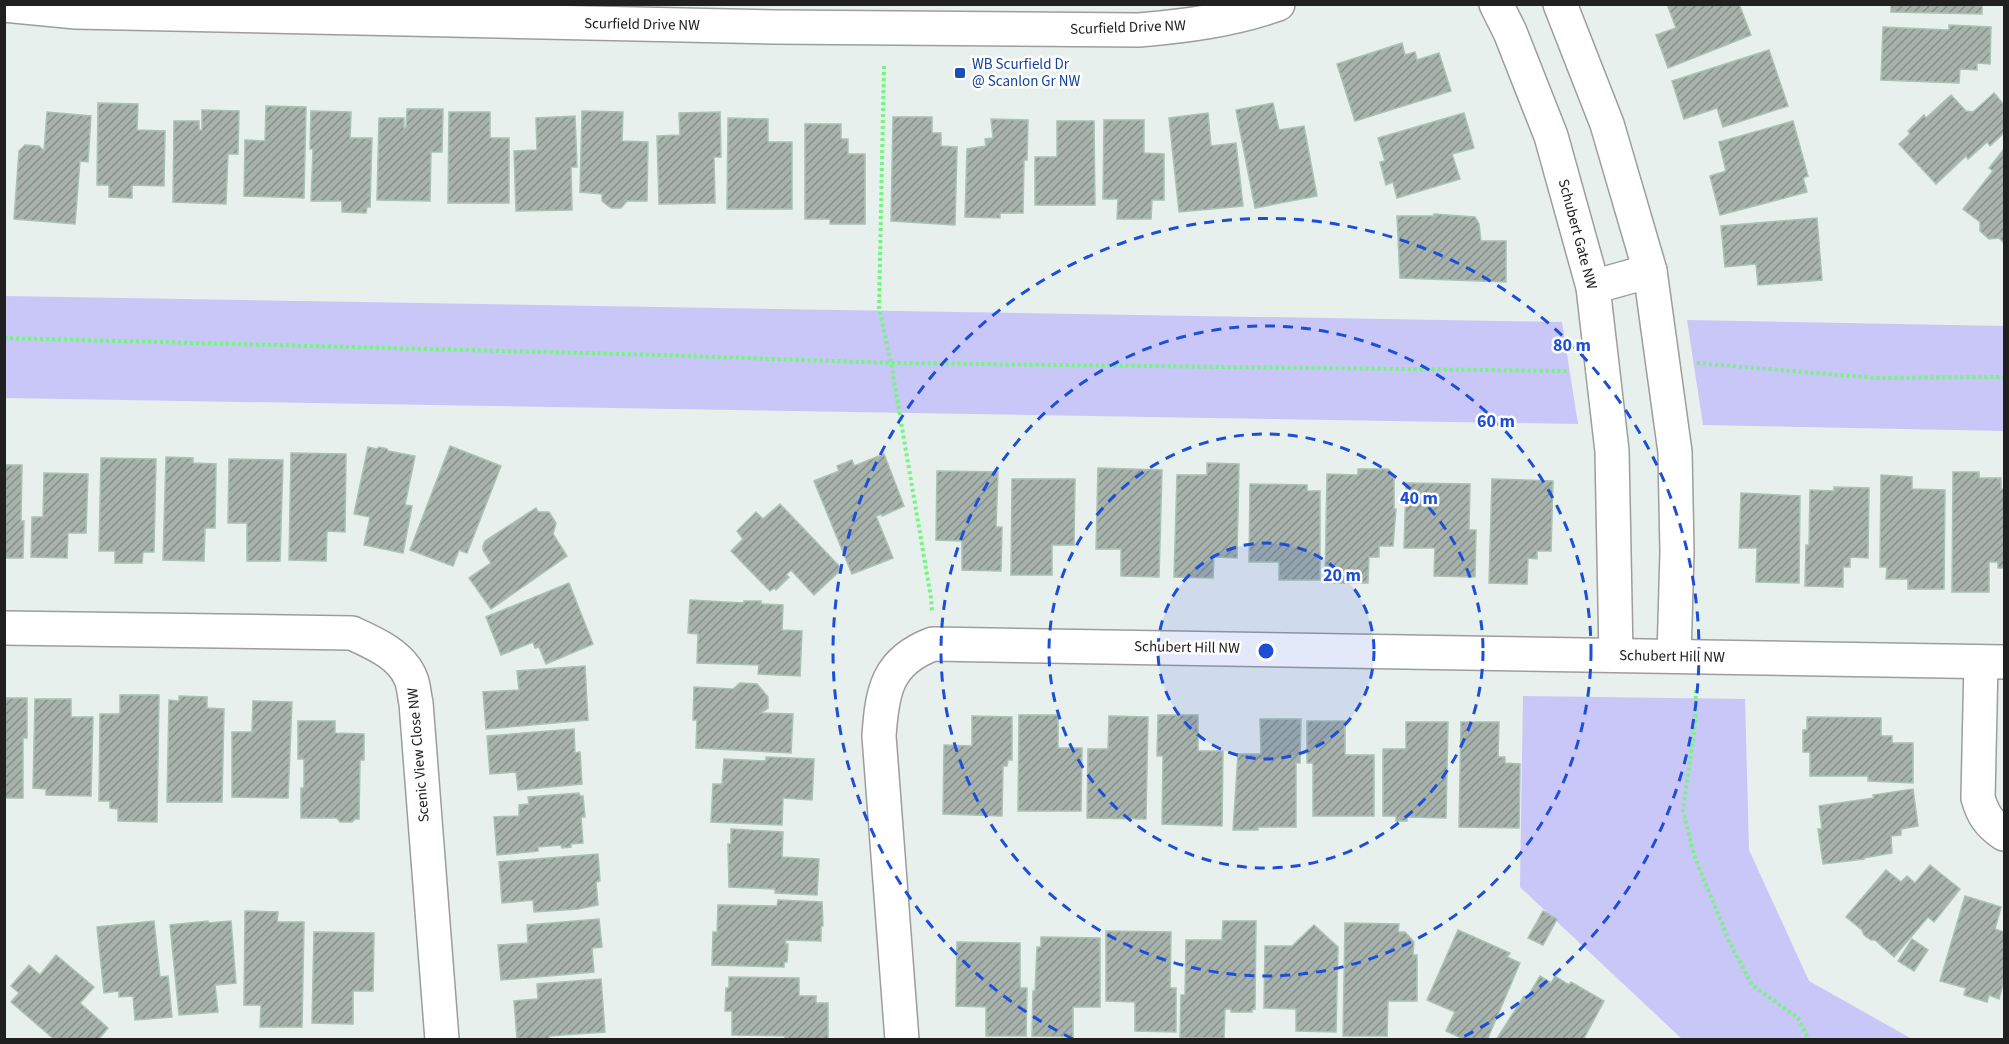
<svg xmlns="http://www.w3.org/2000/svg" width="2009" height="1044" font-family="'Source Sans 3',sans-serif">
<defs>
<pattern id="building-hatch" width="6" height="6" patternUnits="userSpaceOnUse" patternTransform="scale(1.5)"><rect width="6" height="6" fill="#a6b2ab"/><path d="M-1 1l2-2M0 6l6-6M5 7l2-2" fill="none" stroke="#87908b"/></pattern>
</defs>
<rect width="100%" height="100%" fill="#e7f0ed"/>
<!-- park -->
<g fill="#c9c6f8">
<path d="M5 296 1562 322 1578 424 5 398Z"/>
<path d="M1687 320 2004 326V431L1703 425Z"/>
<path d="M1523 696 1745 699 1749 850 1809 981 1912 1039H1682L1520 887Z"/>
</g>
<!-- building -->
<g fill="url(#building-hatch)" stroke="#aac2b4" stroke-width="1.5">
<path d="M1667 4H1739L1751 35 1668 68 1656 35 1676 28Z"/>
<path d="M1891 4H1982V14L1891 12Z"/>
<path d="M1949 25 1991 27 1990 64 1977 63V70L1960 69 1959 83 1881 80 1883 27 1949 30Z"/>
<path d="M1402 43 1405 55 1415 52 1417 60 1439 53 1451 91 1355 121 1337 64Z"/>
<path d="M1769 50 1788 106 1723 127 1717 108 1684 119 1672 81Z"/>
<path d="M1994 93 2004 105V133L1990 146 1987 142 1968 159 1966 156 1936 184 1899 144 1910 134 1908 131 1924 115 1926 118 1951 95 1966 111 1973 112Z"/>
<path d="M98 103 138 104 137 130 165 131 164 186 132 185V198L109 197V185H97Z"/>
<path d="M1273 103 1279 130 1304 126 1317 196 1255 208 1236 110Z"/>
<path d="M266 106 306 107 304 198 244 196 245 140 265 141Z"/>
<path d="M407 109H443L442 152H431L430 201 377 200 379 118H404V128H406Z"/>
<path d="M202 110 239 111 238 154H228L226 204 173 202 174 121H199V130H202Z"/>
<path d="M311 111 351 112 350 138H372L370 207H367L366 213 342 212V201H311L313 149H310Z"/>
<path d="M582 111 623 112 622 141 648 142 647 201H627L621 208H611L602 201V194L580 192Z"/>
<path d="M47 112 91 116 88 162 80 161 75 224 14 219 19 151 25 145 39 146 44 151Z"/>
<path d="M449 112H490V138H509V203H448Z"/>
<path d="M720 112 721 157H714L715 203 659 204 657 136 680 135 679 113Z"/>
<path d="M1208 113 1211 146 1236 143 1243 206 1179 212 1169 118Z"/>
<path d="M1464 113 1474 148 1452 154 1460 179 1397 198 1393 182 1386 185 1380 162 1385 161 1378 138Z"/>
<path d="M575 116 577 167H571L572 210 516 211 514 151 537 150 536 118Z"/>
<path d="M893 117H932V133H941V146L957 147 955 225 891 221Z"/>
<path d="M728 118 768 119V142H792V209H727Z"/>
<path d="M991 119 1028 120 1027 160H1024L1023 213H1000V218L965 217 967 149 986 146 985 139 993 138Z"/>
<path d="M1104 120H1144V153L1164 154V200H1152L1151 219H1117L1118 199H1103Z"/>
<path d="M1057 121H1094L1095 205H1035V157H1057Z"/>
<path d="M1793 121 1808 176 1803 178 1807 192 1720 215 1710 176 1726 171 1719 142Z"/>
<path d="M805 124H841V139H848V154H865V224H830V219H805Z"/>
<path d="M2004 149V243L1999 238 1989 239 1980 231V222L1963 209 1993 171 1989 168Z"/>
<path d="M1434 214 1475 217 1479 224 1481 241H1506V282L1400 278 1397 216H1434Z"/>
<path d="M1817 218 1822 280 1758 285 1756 264 1725 267 1721 226Z"/>
<path d="M450 446 501 466 467 553 459 550 453 566 410 550Z"/>
<path d="M368 447 377 449 379 447 387 449 388 451 415 456 405 505 412 506 403 553 364 545 370 517 354 514Z"/>
<path d="M291 453 346 454 345 532 327 531 326 561 289 560Z"/>
<path d="M884 454 904 506 882 516V514L876 516 893 558 852 574 814 481 839 471 837 466 852 460 854 466Z"/>
<path d="M166 457 193 458V463L216 464 215 528H205L204 561 163 560Z"/>
<path d="M101 458 156 459 154 552H143L142 563H115V551H99Z"/>
<path d="M229 459 283 460 280 561H247V523H228Z"/>
<path d="M1207 463 1239 464 1237 558 1214 557 1213 578 1174 577 1177 475H1207Z"/>
<path d="M4 465H22L21 521H24L23 558H4Z"/>
<path d="M1098 468 1162 470 1159 577 1121 576V549H1096Z"/>
<path d="M1358 469H1388L1394 475V509H1396L1393 546H1379V557H1369L1368 583H1325L1327 474 1358 475Z"/>
<path d="M937 471 998 472 996 527H1002L1001 571 962 570V541L936 540Z"/>
<path d="M1953 472H1979V478H2001V489H2004V568H1998V562H1989V592H1952Z"/>
<path d="M44 473 88 474 86 533H68L67 558 31 557 32 517H43Z"/>
<path d="M1881 475 1912 477V489L1945 490 1944 589H1908V579H1886L1887 567H1880Z"/>
<path d="M1012 479H1075L1074 545H1052V575H1011Z"/>
<path d="M1492 479 1553 481 1551 551H1537V559L1528 558 1527 584 1489 583Z"/>
<path d="M1406 483 1470 484 1469 530H1476L1475 577 1434 576 1435 548H1404Z"/>
<path d="M1250 484 1307 485V491H1320V580H1279V562H1249Z"/>
<path d="M1834 487 1869 488 1868 558 1850 557V567H1843V587L1805 586 1806 545H1809L1810 490 1834 491Z"/>
<path d="M1741 493 1800 496 1799 583 1756 582 1757 548H1739Z"/>
<path d="M780 504 842 569 814 595 791 570 786 575 789 577 776 590 774 588 770 591 731 551 743 539 737 531 756 512 763 519Z"/>
<path d="M536 508 538 512H549L556 523 553 534 567 556 491 609 469 578 491 563 483 550V546L485 541Z"/>
<path d="M569 583 593 644 546 664 539 647 535 648 533 642 501 655 486 617Z"/>
<path d="M690 600 744 603V601H761V604L783 605 782 630 802 631 800 676 758 674 759 665 697 663 698 634 688 633Z"/>
<path d="M585 666 588 720 486 729 483 692 519 690 517 671Z"/>
<path d="M740 683 757 684 768 697V708L761 713 793 714 791 753 696 748 697 720H693L694 687 733 689Z"/>
<path d="M120 695H159L157 822 118 821V809L110 808V801H99L100 714H120Z"/>
<path d="M179 696 207 697V708L224 709 222 802H167L169 700 179 701Z"/>
<path d="M4 698H27V738H23V798H4Z"/>
<path d="M35 699H71V717H93L91 796 46 795V789L33 788Z"/>
<path d="M253 701 292 702 288 798 232 797V732H252Z"/>
<path d="M1019 715H1058V748H1082L1081 811H1018Z"/>
<path d="M1158 715H1198V751H1223L1222 826 1162 824 1163 756H1157Z"/>
<path d="M972 716 1012 717V760H1008L1007 766H1003L1002 816 943 814 944 745 972 746Z"/>
<path d="M1109 716 1148 717 1146 819 1087 818 1088 749H1108Z"/>
<path d="M1807 717 1881 718V736H1892V743H1913V783L1868 781V776H1810V752H1803V730H1807Z"/>
<path d="M1260 719H1301L1300 763H1296V827H1258V830H1233L1238 754H1261Z"/>
<path d="M298 721H335V733L364 734V760H360L359 819H355L352 822H340L337 818H301V788H304V759H298Z"/>
<path d="M1307 721H1345V755H1374V816H1313V763H1307Z"/>
<path d="M1406 722H1448L1446 818 1407 817V821H1396V816H1383V749H1406Z"/>
<path d="M1461 722H1499L1498 757H1505V763L1520 764 1519 828 1459 827Z"/>
<path d="M574 729 575 753 580 752 582 784 518 790 516 772 490 774 487 736Z"/>
<path d="M766 757 814 759 812 800 783 798 782 825 711 822 713 784H722L724 759 766 761Z"/>
<path d="M1913 789 1918 826 1901 829V835L1891 836 1892 853 1864 858V859L1823 864 1818 829H1822L1819 806 1874 798 1873 795Z"/>
<path d="M579 793 580 796H583L585 817H581L583 843 571 844V847L562 848 561 845 538 847V851L497 855 494 817 519 816V805L529 804 528 797Z"/>
<path d="M731 829 783 832 782 857 819 859 817 895 775 893V889L729 887 728 844H731Z"/>
<path d="M598 854 600 881 596 882 598 905 578 909 534 912 533 900 502 903 499 862Z"/>
<path d="M1930 865 1960 889 1934 922 1928 917 1894 957 1875 940H1871L1864 935 1862 930 1846 917 1886 870 1901 882 1907 876 1915 883Z"/>
<path d="M1965 896 2001 907 1995 929 2004 932V980L1999 999 1989 995 1987 1002 1964 995 1966 988 1940 981Z"/>
<path d="M778 900 822 902 823 926H821V941L786 940 785 944H788L787 962H784V967L712 965 713 932H717L718 905 777 906Z"/>
<path d="M245 911 278 912 277 922H304L302 1027H260L261 1005H244Z"/>
<path d="M1543 911 1557 919 1543 945 1528 938Z"/>
<path d="M599 919 602 947 592 948 594 972 501 980 498 945 528 943 527 925Z"/>
<path d="M154 921 160 977 168 976 172 1017 135 1020 133 996 119 997V991L104 993 97 927Z"/>
<path d="M208 921V923L231 921 236 983 215 985 218 1012 179 1015 170 925Z"/>
<path d="M1223 921H1256L1255 1009H1252V1012H1231V1009H1225L1224 1038H1180L1181 995H1185L1186 940H1222Z"/>
<path d="M1345 923 1399 924 1398 932H1405L1414 942 1413 955H1417V1001H1388L1387 1036H1343Z"/>
<path d="M1314 925 1338 947 1336 1032 1296 1031V1009L1264 1008 1265 946H1292Z"/>
<path d="M1458 930 1510 953 1507 957 1520 963 1487 1040H1465L1446 1031 1455 1012 1427 1000Z"/>
<path d="M1106 931 1171 932 1170 988H1176V1032L1135 1031V1002L1106 1001Z"/>
<path d="M314 932 374 933 373 991H353V1024L312 1023Z"/>
<path d="M1041 937 1100 938V1007H1073V1037L1032 1036 1033 991H1035L1037 947H1041Z"/>
<path d="M1912 939 1928 950 1914 971 1898 961Z"/>
<path d="M957 942 1020 943V988H1027L1026 1036H986V1007L956 1006Z"/>
<path d="M56 955 94 987 80 1003 108 1028 98 1040H55L11 1002 19 993 11 986 29 965 40 975Z"/>
<path d="M1540 976 1551 983 1555 976 1569 985 1571 982 1604 1001 1583 1040H1496L1524 996 1527 998Z"/>
<path d="M729 977 799 978V996H816V1003H828V1040H785V1036L732 1035V1011H725L726 988H729Z"/>
<path d="M601 979 605 1032 549 1036V1040L517 1038 514 1001 538 999 537 984Z"/>
</g>
<g fill="none" stroke-linecap="round" stroke-linejoin="round">
<!-- minor casing -->
<g stroke="#9d9d9d" stroke-width="36">
<g id="minor">
<path d="M1496 4 1510 32 1551 136 1593 287 1612 451 1616 655"/>
<path d="M1560 4 1607 124 1650 271 1675 452 1677 552 1674 656"/>
<path d="M4 5 76 12 775 27 1139 30C1186 26 1233 20 1278 4"/>
<path d="M1593 287 1650 271"/>
<path d="M4 628 352 633C374 643 402 655 411 679 414 686 414 695 416 703L442 1040"/>
<path d="M1981 662 1978 798C1983 815 1989 824 2004 834"/>
<path d="M902 1040 879 736C882 691 887 661 933 644L2004 662"/>
</g>
</g>
<!-- path -->
<g stroke="#72f67d" stroke-width="4" stroke-dasharray="3 3" stroke-linecap="butt">
<path d="M884 66 879 307 891 363 931 598 932 611"/>
<path d="M4 338 658 355 891 363 1569 371"/>
<path d="M1697 363 1877 378 2004 377"/>
<path d="M1696 690 1695 724 1683 810 1694 855 1729 941 1752 985 1798 1018 1809 1040"/>
</g>
<!-- minor -->
<use href="#minor" stroke="#fff" stroke-width="33"/>
</g>
<!-- distance rings -->
<circle cx="1266" cy="651" r="108" fill="#1d4ed8" fill-opacity=".12"/>
<g fill="none" stroke="#1d4ed8" stroke-width="3" stroke-dasharray="10 8">
<circle cx="1266" cy="651" r="108"/>
<circle cx="1266" cy="651" r="217"/>
<circle cx="1266" cy="651" r="325"/>
<path d="M1073 1039A433 433 0 1 1 1459 1039"/>
</g>
<!-- markers -->
<rect fill="#1a4fb4" stroke="#fff" stroke-width="2" x="954" y="67" width="12" height="12" rx="3"/>
<g text-anchor="middle" stroke-width="5" stroke-linejoin="round" paint-order="stroke">
<!-- street labels -->
<g font-size="15" fill="#202020" stroke="#fff">
<text transform="translate(642 24) rotate(1)" y="5">Scurfield Drive NW</text>
<text transform="translate(1128 27) rotate(-2)" y="5">Scurfield Drive NW</text>
<text transform="translate(1578 234) rotate(75)" y="5">Schubert Gate NW</text>
<text transform="translate(1187 647) rotate(1)" y="5">Schubert Hill NW</text>
<text transform="translate(1672 656) rotate(1)" y="5">Schubert Hill NW</text>
<text transform="translate(418 755) rotate(-95)" y="5">Scenic View Close NW</text>
</g>
<!-- transit labels -->
<g font-size="15" fill="#164399" stroke="#fff" text-anchor="start">
<text x="972" y="69">WB Scurfield Dr<tspan x="972" dy="17">@ Scanlon Gr NW</tspan></text>
</g>
</g>
<circle cx="1266" cy="651" r="9" fill="#1d4ed8" stroke="#fff" stroke-width="3"/>
<g font-size="18" text-anchor="middle" font-weight="bold" fill="#1d4ed8" stroke="#fff" stroke-width="5" stroke-linejoin="round" paint-order="stroke">
<text x="1572" y="351">80 m</text>
<text x="1496" y="427">60 m</text>
<text x="1419" y="504">40 m</text>
<text x="1342" y="581">20 m</text>
</g>
<!-- border -->
<rect width="2009" height="1044" fill="none" stroke="#202020" stroke-width="12"/>
</svg>
